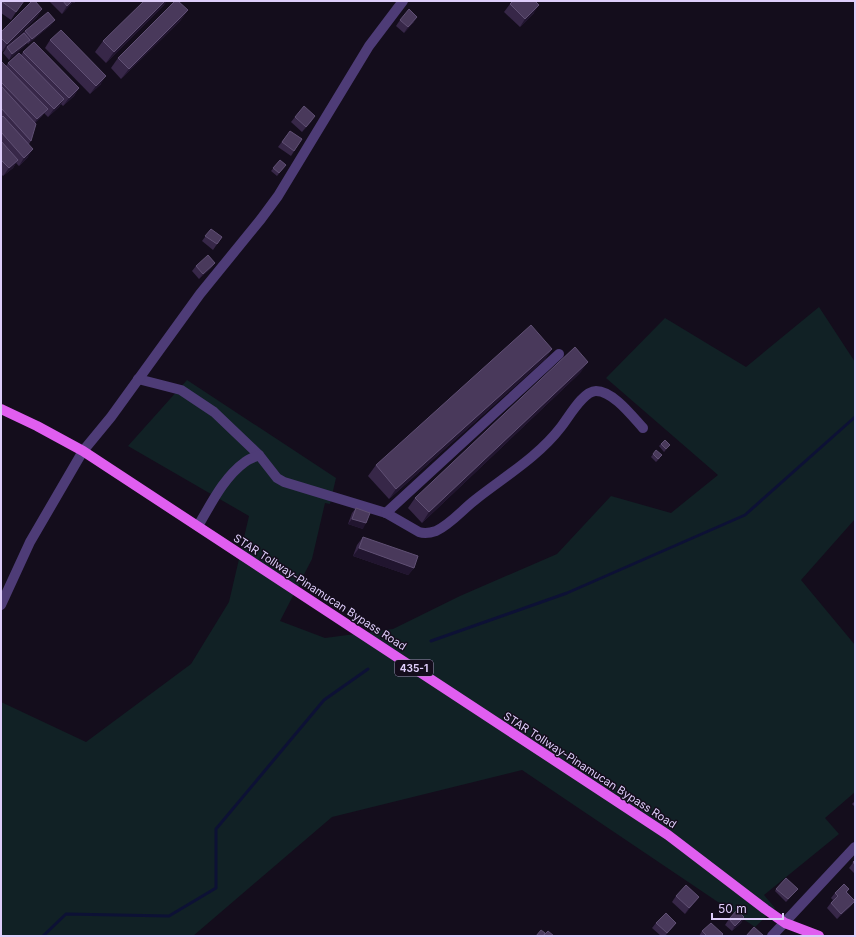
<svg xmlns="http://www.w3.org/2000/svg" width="856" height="937" font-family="Inter,sans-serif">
<rect width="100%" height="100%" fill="#140d1c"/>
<!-- green -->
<path fill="#112125" d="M819 307 855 362V519L801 580 855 645V792L825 818 839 834 764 895 775 908 755 927 522 770 332 817 193 936H1V702L86 742 191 664 229 602 249 516 128 446 187 380 336 478 330 504 325 503 312 559 280 621 325 638 393 629 460 596 557 554 611 496 671 513 718 475 606 378 665 318 746 367Z"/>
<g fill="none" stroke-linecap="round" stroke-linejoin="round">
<!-- stream -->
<g stroke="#0d1135" stroke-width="3">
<path d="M431 641 567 593 745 515 855 417"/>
<path d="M43 936 66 914 169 916 216 888V829L324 700 368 669"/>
</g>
<!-- minor -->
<g stroke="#4e3c77" stroke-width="10">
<path d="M138 379 181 390 214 412 259 455 277 478 284 482 386 513 419 532C425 534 430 533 436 531 451 524 462 510 475 500 504 477 538 457 561 427 569 417 583 391 596 391 613 391 632 416 643 428"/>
<path d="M386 513 559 354"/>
<path d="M198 526C211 504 224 477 245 462 249 459 255 457 259 455"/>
<path d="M1 605 30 542 83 451 111 417 200 294 261 219 278 196 369 46 403 1"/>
<path d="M772 936 855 847"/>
</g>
<!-- major -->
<path stroke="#e05ef0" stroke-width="10" d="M1 409 37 426 83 451 668 835 765 909 785 923 819 936"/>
</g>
<!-- wall -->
<g fill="#372748">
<path d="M1 1 16 12 11 20 1 13Z"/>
<path d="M49 1H76L74 3 73 2 62 14Z"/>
<path d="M165 4 106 63 95 52 103 41Z"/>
<path d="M510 4 534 13 520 27 504 12Z"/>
<path d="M42 9 37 17 2 52 1 51V32Z"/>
<path d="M188 10 180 21 121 79 111 68 118 58Z"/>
<path d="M400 20 414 22 404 33 396 26Z"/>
<path d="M51 25 28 44 27 43 9 60 3 53 7 47 25 31Z"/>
<path d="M50 40 101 84 90 94 45 48Z"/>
<path d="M23 52 79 88 74 96 63 106 61 104 59 107 48 117 44 113 42 116 35 123 31 141 29 144 28 157 19 166 16 163 13 168 3 176 1 174V63L6 66 8 63 21 55Z"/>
<path d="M295 117 312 121 302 132 291 122Z"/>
<path d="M290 131 302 139 291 156 278 147Z"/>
<path d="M280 160 286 165 277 176 271 171Z"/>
<path d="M211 229 222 237 213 250 202 241Z"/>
<path d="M215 263 211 268 199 279 192 271 196 266Z"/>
<path d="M552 349 545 359 389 499 368 476 376 465Z"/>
<path d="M581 372 422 523 408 508 415 498Z"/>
<path d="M661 444 670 445 664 452 659 446Z"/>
<path d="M653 454 660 458 656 462 651 457Z"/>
<path d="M356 508 363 529 348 524 352 513Z"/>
<path d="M363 537 414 568 408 575 353 556 357 545Z"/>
<path d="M855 801V807L852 804Z"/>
<path d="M855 860V874L849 868Z"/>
<path d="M776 889H798L786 902 775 891Z"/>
<path d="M849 889 847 892 855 901 851 906 837 919 827 908 833 900 831 898 835 893Z"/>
<path d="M676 896 699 897 695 902 685 914 672 902Z"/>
<path d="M744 917 741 923 732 931 725 925 729 919Z"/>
<path d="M656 923H676L672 928 665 936H661L652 928Z"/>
<path d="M702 931 723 934 721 936H699Z"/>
</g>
<!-- shaded-wall -->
<g fill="#21152f">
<path d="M72 1H74L62 14 67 6Z"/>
<path d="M165 1H167L165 4 106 63 114 52Z"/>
<path d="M539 5 534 13 520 27 525 19Z"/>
<path d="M42 9 37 17 2 52 7 44Z"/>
<path d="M188 10 180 21 121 79 129 69Z"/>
<path d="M417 17 414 22 404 33 408 27Z"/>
<path d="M55 20 51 25 28 44 32 39Z"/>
<path d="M30 40 26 45 9 60 12 54Z"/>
<path d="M106 76 101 84 90 94 96 86Z"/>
<path d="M79 88 74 96 63 106 69 98Z"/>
<path d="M64 99 59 107 48 117 54 109Z"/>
<path d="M48 109 42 116 32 127 37 119Z"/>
<path d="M315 116 312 121 302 132 306 127Z"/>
<path d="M33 149 28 157 19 166 24 158Z"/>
<path d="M18 160 13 168 3 176 9 168Z"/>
<path d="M215 263 211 268 199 279 203 274Z"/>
<path d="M552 349 545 359 389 499 396 489Z"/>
<path d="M588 362 581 372 422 523 429 512Z"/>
<path d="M352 519 366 523 363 529 348 524Z"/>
<path d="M359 548 414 568 408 575 353 556Z"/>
<path d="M699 897 695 902 685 914 689 908Z"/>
<path d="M855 901 851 906 837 919 841 914Z"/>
<path d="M744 917 741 923 732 931 735 926Z"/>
</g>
<!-- building -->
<g fill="#49395b" stroke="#605074">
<path d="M1 1H24L16 12Z"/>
<path d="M32 1H35L42 9 7 44 1 38V32Z"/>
<path d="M63 1H72L67 6Z"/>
<path d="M144 1H165L114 52 103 41Z"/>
<path d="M175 1H178L188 10 129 69 118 58Z"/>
<path d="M513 1H535L539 5 525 19 510 4Z"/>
<path d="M409 9 417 17 408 27 400 20Z"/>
<path d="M48 12 55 20 32 39 25 31Z"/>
<path d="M61 30 106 76 96 86 50 40Z"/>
<path d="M24 33 30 40 12 54 7 47Z"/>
<path d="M34 42 79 88 69 98 23 52Z"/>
<path d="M19 53 64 99 54 109 8 63Z"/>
<path d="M2 62 48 109 37 119 1 82V63Z"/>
<path d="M1 86 36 124 31 141 1 108Z"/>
<path d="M304 106 315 116 306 127 295 117Z"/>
<path d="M3 116 33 149 24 158 1 132V118Z"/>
<path d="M290 131 302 139 294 151 282 142Z"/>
<path d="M1 141 18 160 9 168 1 160Z"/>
<path d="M280 160 286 165 279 173 273 168Z"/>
<path d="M211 229 222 237 217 244 205 236Z"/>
<path d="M208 255 215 263 203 274 196 266Z"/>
<path d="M531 325 552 349 396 489 376 465Z"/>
<path d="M575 347 588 362 429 512 415 498Z"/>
<path d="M665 440 670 445 666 449 661 444Z"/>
<path d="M656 450 662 455 658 459 653 454Z"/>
<path d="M356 508 370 513 366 523 352 519Z"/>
<path d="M363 537 418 556 414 568 359 548Z"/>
<path d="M855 860V865L853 862Z"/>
<path d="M786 878 798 889 788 899 776 889Z"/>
<path d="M844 884 849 889 846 892 855 901 841 914 831 903 838 896 835 893Z"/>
<path d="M686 885 699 897 689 908 676 896Z"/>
<path d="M737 910 744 917 735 926 729 919Z"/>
<path d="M666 913 676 923 667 933 656 923Z"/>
<path d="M711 923 723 934 721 936H707L702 931Z"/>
<path d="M754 927 764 936H746Z"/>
<path d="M541 930 545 933 543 936H536Z"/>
<path d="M548 931 554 936H543Z"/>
</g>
<g text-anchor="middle" stroke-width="3" stroke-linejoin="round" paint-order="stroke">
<!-- shield labels -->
<rect fill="#140d1c" stroke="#a193b7" stroke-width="1" x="395" y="660" width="38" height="16" rx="3"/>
<g font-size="10" font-weight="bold" fill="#decdfa">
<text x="414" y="672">435-1</text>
</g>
<!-- street labels -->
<g font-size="11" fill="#decdfa" stroke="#140d1c">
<text transform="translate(320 592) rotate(33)" y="4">STAR Tollway-Pinamucan Bypass Road</text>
<text transform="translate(590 770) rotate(33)" y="4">STAR Tollway-Pinamucan Bypass Road</text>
</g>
</g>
<!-- border -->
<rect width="856" height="937" fill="none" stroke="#decdfa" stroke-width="4"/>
<!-- scale -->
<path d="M712 913v6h71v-6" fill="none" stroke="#decdfa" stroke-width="2"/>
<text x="718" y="913" font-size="12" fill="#decdfa" stroke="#140d1c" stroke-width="3" paint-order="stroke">50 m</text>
</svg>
